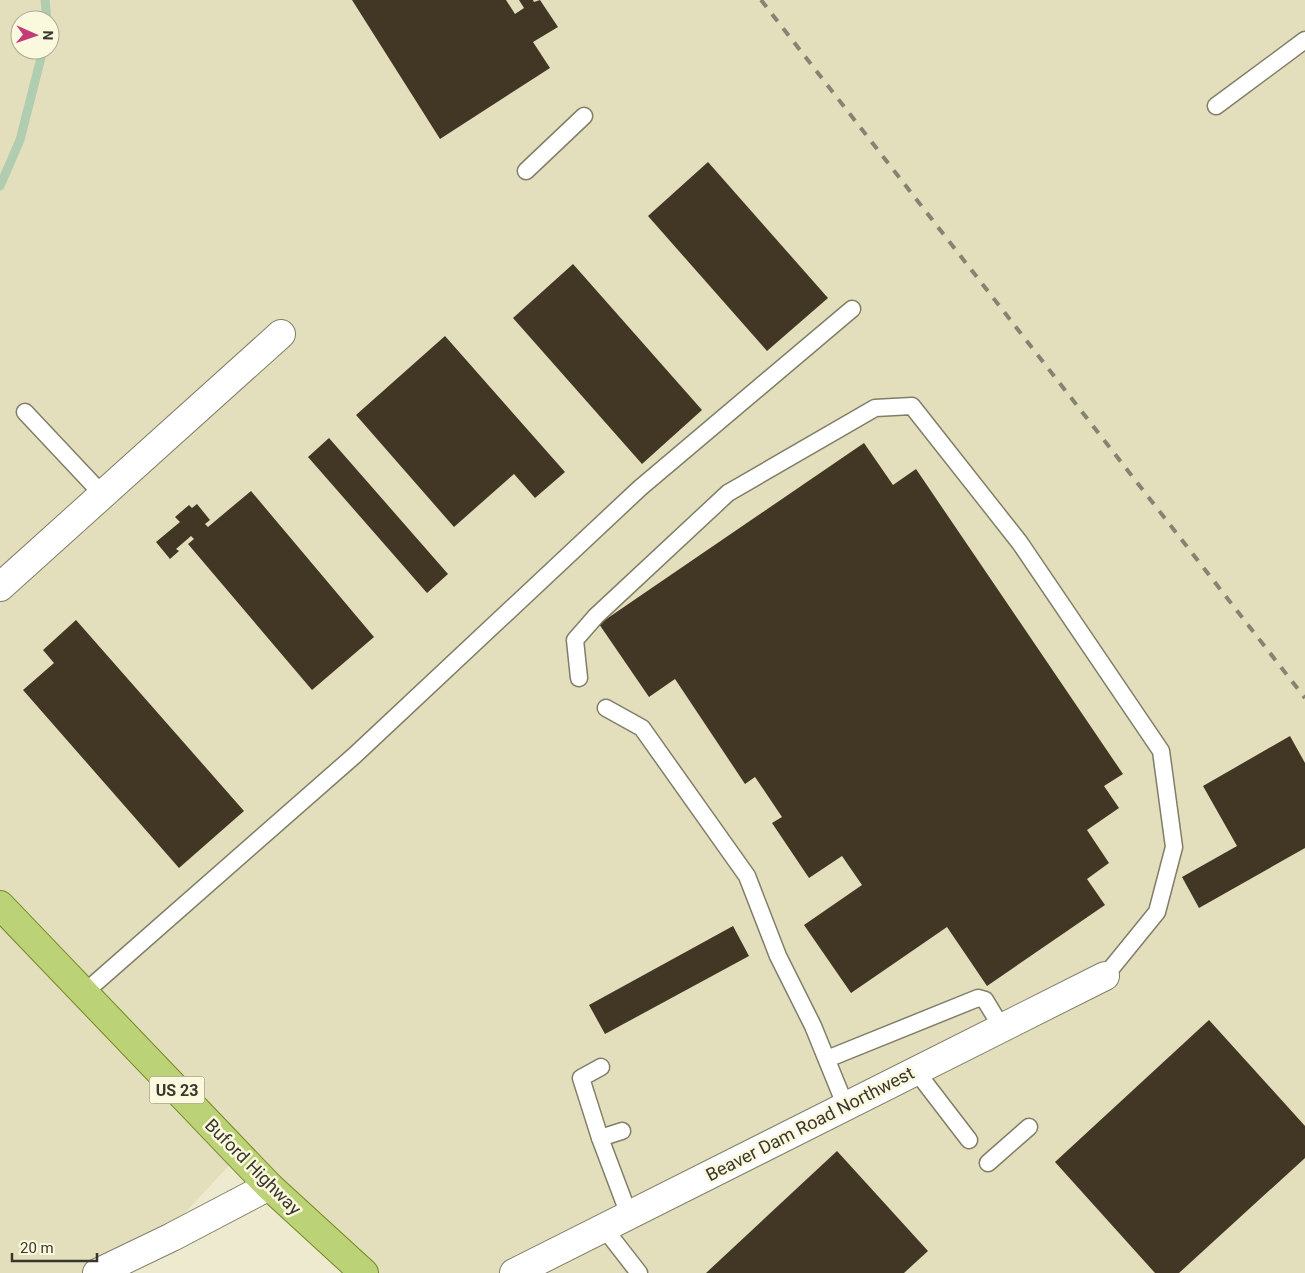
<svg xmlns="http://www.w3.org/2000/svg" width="1305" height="1273" font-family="Roboto,sans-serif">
<rect width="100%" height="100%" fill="#edead0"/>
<!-- built -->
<path fill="#e3dfbd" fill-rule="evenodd" d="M0 0H1305V1273H349L237 1157 129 1273H0ZM20 20H50V50H20Z"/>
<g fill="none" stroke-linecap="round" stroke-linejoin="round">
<!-- stream -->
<g stroke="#b0cdaf" stroke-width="9">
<path d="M45 0 47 20"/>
<path d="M0 186 20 140 43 50"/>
</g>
</g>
<!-- building -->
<g fill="#423724">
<path d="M352 0H506L515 14 524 8 519 0H533L534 2 540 0 558 27 533 42 550 68 440 139Z"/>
<path d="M708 162 828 298 767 351 648 216Z"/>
<path d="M573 264 702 410 642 464 513 318Z"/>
<path d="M445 336 565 472 535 498 514 474 454 527 356 415Z"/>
<path d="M329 438 448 574 427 593 308 457Z"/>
<path d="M864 443 893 485 916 469 1123 774 1104 786 1119 808 1087 830 1109 863 1087 879 1105 905 987 986 947 927 851 993 804 925 862 885 842 856 809 878 772 823 782 817 755 777 745 784 675 679 649 697 599 624Z"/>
<path d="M251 491 374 637 312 690 188 544 194 539 191 536 176 549 179 551 170 559 156 542 180 522 175 517 189 505 192 508 197 504 210 520 205 524 208 527Z"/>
<path d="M76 620 244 811 179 868 23 690 54 663 43 650Z"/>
<path d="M1290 736 1305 763V848L1199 908 1182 877 1237 846 1203 786Z"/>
<path d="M733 926 749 956 605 1034 589 1005Z"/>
<path d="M1209 1020 1305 1126V1158L1179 1273H1155L1055 1162Z"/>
<path d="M837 1151 928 1251 904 1273H706Z"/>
</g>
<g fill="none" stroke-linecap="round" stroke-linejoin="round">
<!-- lane casing -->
<g stroke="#817e67" stroke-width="19">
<g id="lane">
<path d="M1216 106 1305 40"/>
<path d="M526 171 584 116"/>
<path d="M25 412 103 495"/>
<path d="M579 678 575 640 596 616 728 493 875 408 912 406 1020 543 1161 751 1174 847 1157 912 1105 976"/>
<path d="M606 708 642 728 747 876 778 956 813 1026 846 1107"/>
<path d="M84 993 355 755 640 488 852 309"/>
<path d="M827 1059 978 998 985 1000 1002 1028"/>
<path d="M916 1071 969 1140"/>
<path d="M622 1131 600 1138 629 1215"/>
<path d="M600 1138 581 1078 601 1067"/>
<path d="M988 1163 1029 1127"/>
<path d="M604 1228 639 1273"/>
</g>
</g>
<!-- street casing -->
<g stroke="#817e67" stroke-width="30">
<g id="street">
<path d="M0 587 281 334"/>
<path d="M97 1273 172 1237 269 1186"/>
<path d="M514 1273 1105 976"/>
</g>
</g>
<!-- primary casing -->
<g stroke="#718822" stroke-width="30">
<path id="primary" d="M0 905 269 1186 364 1273"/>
</g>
<!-- lane -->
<use href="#lane" stroke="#fff" stroke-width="16"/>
<!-- street -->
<use href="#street" stroke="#fff" stroke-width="28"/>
<!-- primary -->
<use href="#primary" stroke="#bcd277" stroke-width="28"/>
<!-- rail -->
<path stroke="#858372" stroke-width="4" stroke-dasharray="9 9" stroke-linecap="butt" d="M761 0 1305 698"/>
</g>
<g text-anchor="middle" stroke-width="5" stroke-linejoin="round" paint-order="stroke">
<!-- shield labels -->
<rect fill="#faf8dd" stroke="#727162" stroke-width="1" x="149.5" y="1076.5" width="55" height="27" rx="4"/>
<g font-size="16" font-weight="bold" fill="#38372d">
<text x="177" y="1096">US 23</text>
</g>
<!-- street labels -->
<g font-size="18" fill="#38372d" stroke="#faf8dd">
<text transform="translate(810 1124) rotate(-27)" y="6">Beaver Dam Road Northwest</text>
<text transform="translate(253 1167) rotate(45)" y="6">Buford Highway</text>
</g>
</g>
<!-- north arrow -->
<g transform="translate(35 35) rotate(92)"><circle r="24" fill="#faf8dd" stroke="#acab97"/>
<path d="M0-4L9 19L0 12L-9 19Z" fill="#c33b79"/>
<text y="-8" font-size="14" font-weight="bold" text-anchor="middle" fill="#38372d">N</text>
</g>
<!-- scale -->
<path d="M12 1253v8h85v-8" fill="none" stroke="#38372d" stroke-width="2.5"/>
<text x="20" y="1253" font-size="15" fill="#38372d" stroke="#faf8dd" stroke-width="4" paint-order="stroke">20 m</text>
</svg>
